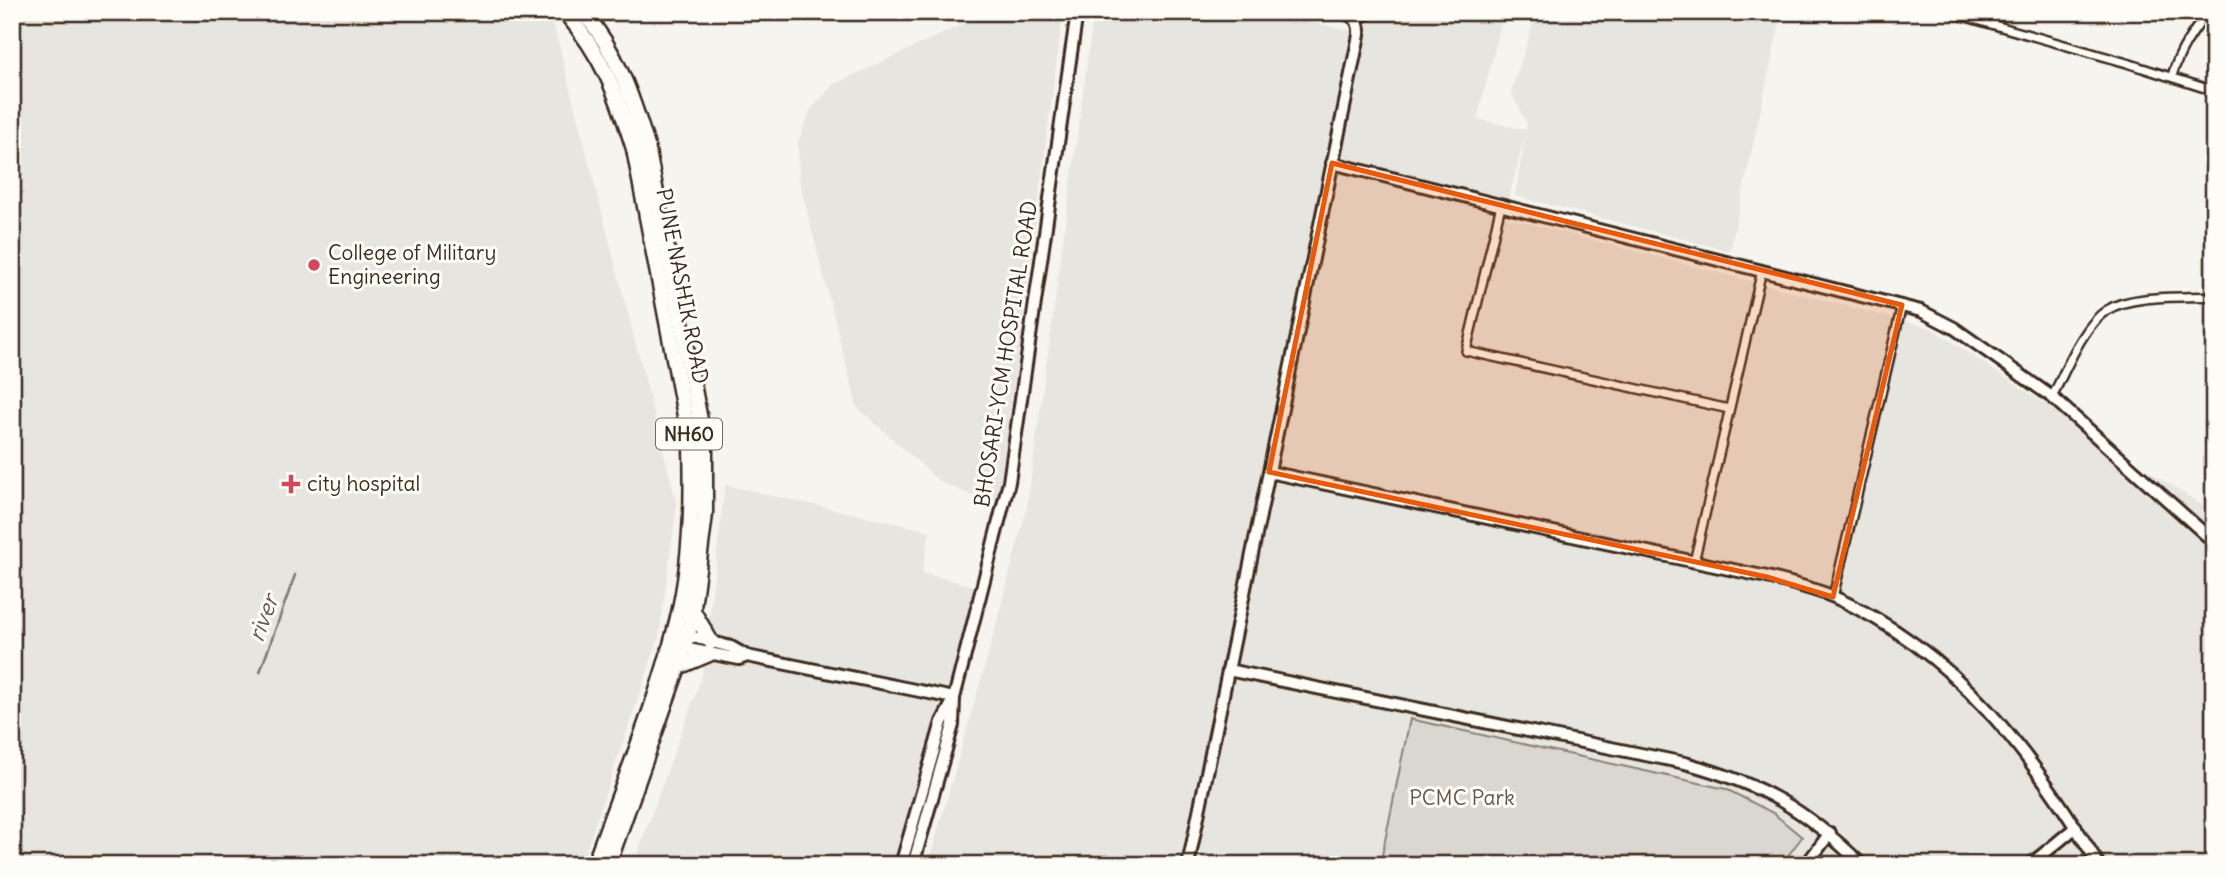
<svg xmlns="http://www.w3.org/2000/svg" width="2226" height="877" font-family="Delius,sans-serif">
<rect width="100%" height="100%" fill="#f5f4ee"/>
<filter id="ink" filterUnits="userSpaceOnUse"><feTurbulence type="fractalNoise" baseFrequency=".0143" numOctaves="2"/><feDisplacementMap in="SourceGraphic" scale="14" xChannelSelector="R" yChannelSelector="G"/><feConvolveMatrix kernelMatrix="1 2 1 2 8 2 1 2 1" color-interpolation-filters="sRGB"/></filter>
<g filter="url(#ink)">
<!-- built -->
<g fill="#e7e5df">
<path d="M12 12H530L554 26 677 504 659 637 581 865H12Z"/>
<path d="M990 12H1063L999 502 980 499 939 481 857 407 799 180 798 142 811 109 834 84Z"/>
<path d="M1094 12H1262L1362 33 1368 12H1504L1477 119 1526 130 1527 124 1511 92 1537 12H1782L1730 251 1515 196 1525 135 1504 217 1931 328 2044 403 2214 513V865H928L990 648 1027 507Z"/>
<path d="M725 485 930 531 922 573 979 587 897 865H633L702 676Z"/>
</g>
<!-- green -->
<path fill="#dad6d0" stroke="#8a8077" stroke-width="2" d="M1410 719 1726 789 1773 813 1802 837 1781 865H1380Z"/>
<g fill="none" stroke-linecap="round" stroke-linejoin="round">
<!-- stream -->
<path stroke="#84786e" stroke-width="2.5" d="M260 672 295 575"/>
<!-- street casing -->
<g stroke="#3b2a1e" stroke-width="12">
<g id="street">
<path d="M1949 12 2127 63 2214 91"/>
<path d="M1356 19 1378 12"/>
<path d="M2172 76C2179 51 2192 33 2208 12"/>
<path d="M1501 205 1466 351 1729 409"/>
<path d="M2052 397C2065 372 2083 325 2107 310 2132 294 2184 298 2214 296"/>
<path d="M1694 562 1762 270"/>
<path d="M1833 597 1902 305"/>
</g>
</g>
<!-- secondary casing -->
<g stroke="#3b2a1e" stroke-width="16">
<g id="secondary">
<path d="M1332 163 1921 311 1954 328 2052 397 2214 542"/>
<path d="M1269 472 1767 577C1790 583 1813 588 1834 597 1957 652 2031 753 2099 865"/>
<path d="M682 634 731 647 747 656 954 698"/>
<path d="M678 647 739 659 747 656"/>
<path d="M1228 670 1685 763C1762 784 1805 809 1862 865"/>
<path d="M901 865 942 722 953 701"/>
<path d="M913 865 953 725 954 698 1009 482 1077 12"/>
<path d="M1188 865 1359 35C1360 19 1353 15 1339 12"/>
<path d="M1806 865 1830 833"/>
<path d="M2030 865 2076 827"/>
</g>
</g>
<!-- highway casing -->
<g stroke="#3b2a1e" stroke-width="19">
<g id="highway">
<path d="M565 12C603 56 617 94 634 149L691 447C693 506 691 565 677 622 657 703 622 786 594 865"/>
<path d="M583 12C617 51 632 97 647 146L705 446V514L691 623 678 667 608 865"/>
<path d="M693 611 711 642"/>
<path d="M678 667 709 654"/>
</g>
</g>
<!-- street -->
<use href="#street" stroke="#fdfcf7" stroke-width="7"/>
<!-- secondary -->
<use href="#secondary" stroke="#fdfcf7" stroke-width="10"/>
<!-- highway -->
<use href="#highway" stroke="#fdfcf7" stroke-width="14"/>
</g>
</g>
<!-- marked area -->
<path fill="#e8590c" fill-opacity="0.2" stroke="#e8590c" stroke-width="5" stroke-linejoin="round" d="M1332 163 1902 305 1833 597 1767 577 1269 472Z"/>
<!-- markers -->
<g fill="#d1495b" stroke="#fdfcf7" stroke-width="2.5">
<circle cx="314" cy="265" r="7"/>
<path d="M287.5 473.5h7v7h7v7h-7v7h-7v-7h-7v-7h7z"/>
</g>
<g text-anchor="middle" stroke-width="6" stroke-linejoin="round" paint-order="stroke">
<!-- shield labels -->
<rect fill="#fdfcf7" stroke="#75695f" stroke-width="2" x="656" y="418.5" width="66" height="31" rx="5"/>
<g font-size="19" font-weight="bold" fill="#3b2a1e">
<text x="689" y="441">NH60</text>
</g>
<!-- poi labels -->
<g font-size="21" fill="#3b2a1e" stroke="#fdfcf7" text-anchor="start">
<text x="328" y="260">College of Military<tspan x="328" dy="24">Engineering</tspan></text>
<text x="307" y="491">city hospital</text>
</g>
<!-- street labels -->
<g font-size="21" fill="#3b2a1e" stroke="#fdfcf7">
<text transform="translate(682 286) rotate(79)" y="7">PUNE NASHIK ROAD</text>
<text transform="translate(1006 354) rotate(-81)" y="7">BHOSARI-YCM HOSPITAL ROAD</text>
</g>
<!-- park labels -->
<g font-size="21" fill="#63554a" stroke="#fdfcf7">
<text x="1462" y="805">PCMC Park</text>
</g>
<!-- water labels -->
<g font-size="23" font-style="italic" fill="#65584d" stroke="#fdfcf7">
<text transform="translate(263 618) rotate(-70)" y="8">river</text>
</g>
</g>
<!-- margin -->
<rect width="2226" height="877" fill="none" stroke="#fdfcf7" stroke-width="42"/>
<rect x="21" y="21" width="2184" height="835" fill="none" stroke="#3b2a1e" stroke-width="2.5" filter="url(#ink)"/>
</svg>
